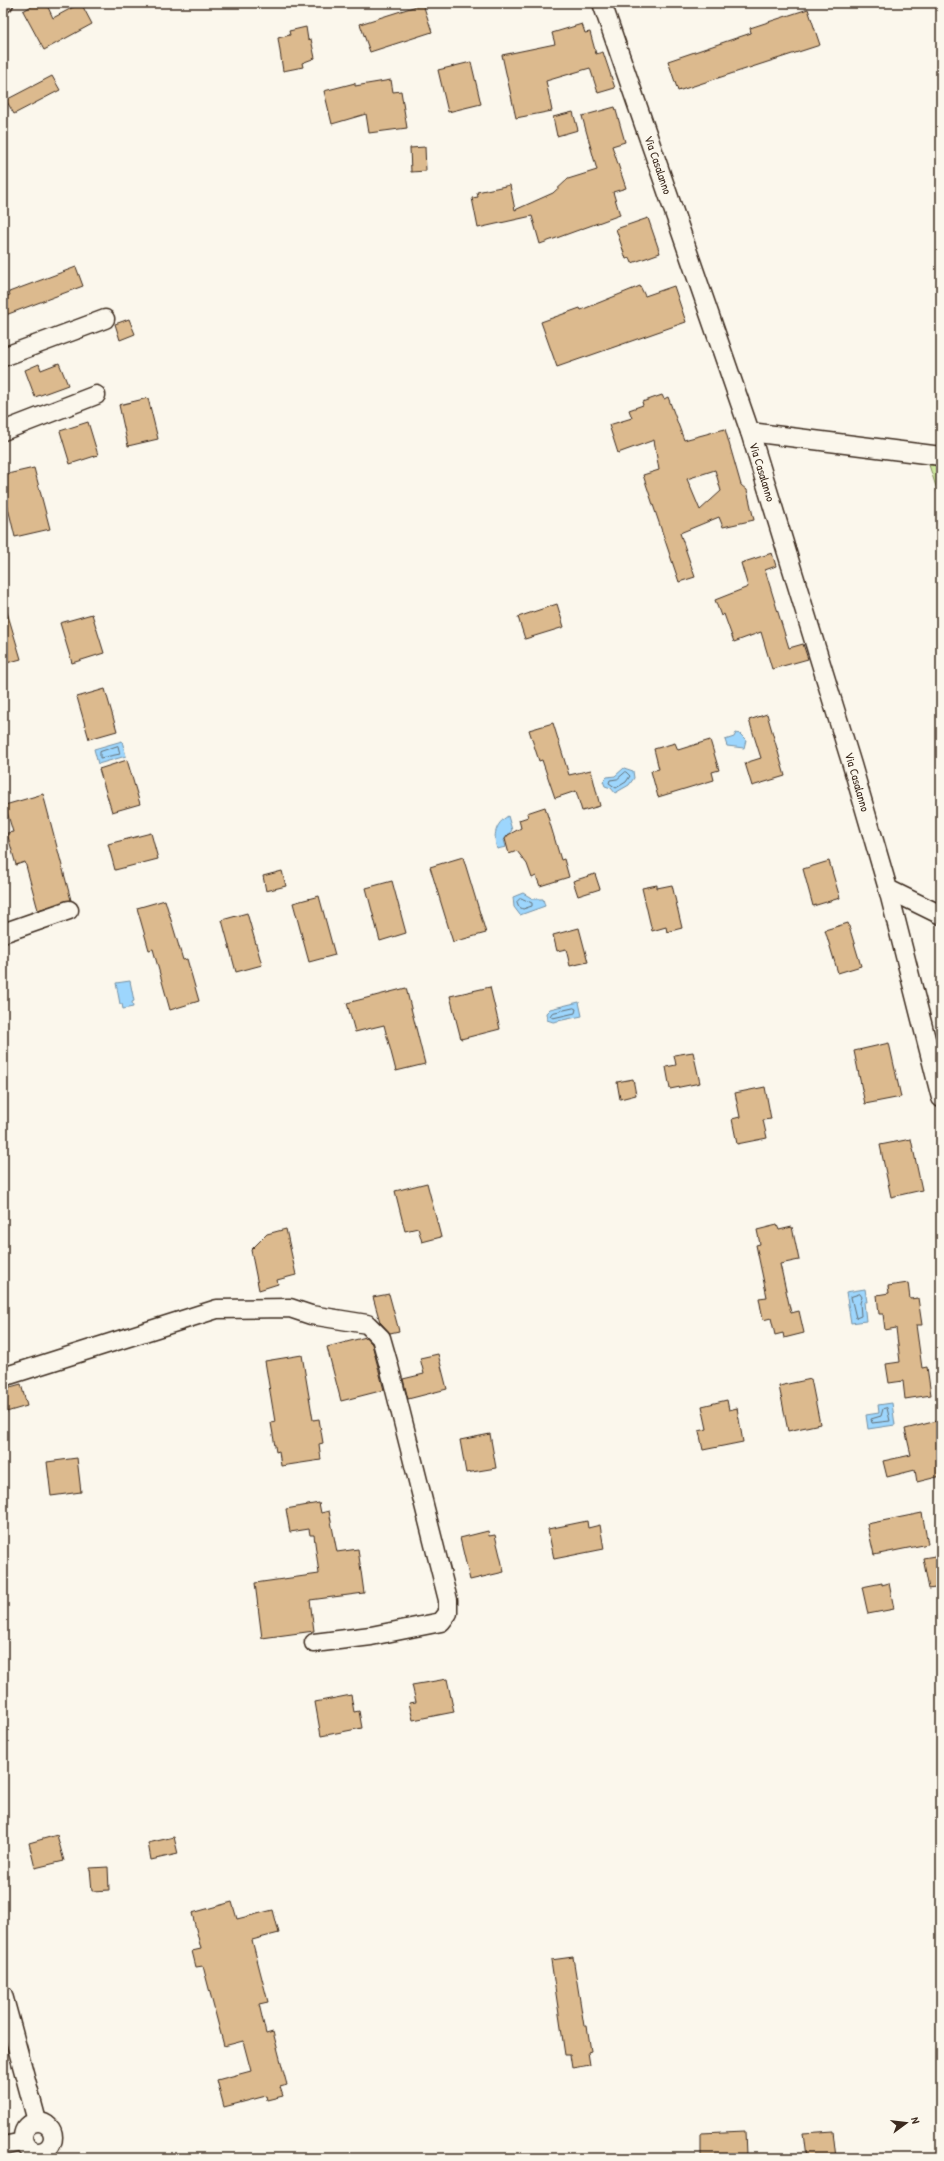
<svg xmlns="http://www.w3.org/2000/svg" width="944" height="2161" font-family="'Patrick Hand',sans-serif">
<rect width="100%" height="100%" fill="#fbf7ec"/>
<filter id="ink" filterUnits="userSpaceOnUse"><feTurbulence type="fractalNoise" baseFrequency=".025" numOctaves="2"/><feDisplacementMap in="SourceGraphic" scale="8" xChannelSelector="R" yChannelSelector="G"/><feConvolveMatrix kernelMatrix="1 2 1 2 8 2 1 2 1" color-interpolation-filters="sRGB"/></filter>
<g filter="url(#ink)">
<!-- green -->
<path fill="#cce89e" stroke="#84895e" d="M929 465 941 466V502Z"/>
<!-- water -->
<g fill="#9dd6fd" stroke="#7691a4">
<path d="M736 733 740 734 746 740 744 748 727 746 725 740 734 737Z"/>
<path d="M122 741 126 756 98 764 94 749Z"/>
<path d="M624 768 633 771 634 778 629 785 615 793 611 788 605 786 603 781 607 777 615 776Z"/>
<path d="M508 816 512 830 504 840 506 847 497 849C493 835 495 824 508 816Z"/>
<path d="M523 893 533 899H543L545 906 520 915 514 907 513 897Z"/>
<path d="M130 981 134 1001 132 1002 133 1007 123 1009 122 1004H120L116 983Z"/>
<path d="M579 1002 582 1016 553 1022 547 1020 546 1013 550 1009Z"/>
<path d="M865 1289 867 1302H864L866 1321 851 1323 846 1292Z"/>
<path d="M892 1403 895 1425 868 1429 866 1415 879 1413 878 1405Z"/>
</g>
<g fill="none" stroke-linecap="round" stroke-linejoin="round">
<!-- shore -->
<g stroke="#626f77" stroke-width="1">
<path d="M118 746 120 754 100 758V752Z"/>
<path d="M626 772 630 776 626 782 616 788 609 783 610 780 617 779Z"/>
<path d="M521 898 532 903V906L523 909 519 907 517 902Z"/>
<path d="M574 1008 576 1009 575 1013 553 1018 550 1016 552 1013Z"/>
<path d="M860 1294 862 1297 860 1303 861 1316 856 1318 851 1297Z"/>
<path d="M887 1408 890 1421 872 1423 871 1419 881 1416 883 1409Z"/>
</g>
</g>
<!-- building -->
<g fill="#dcba8e" stroke="#3b2a1e" fill-rule="evenodd">
<path d="M37 3H46L53 18 81 3 92 24 44 50 23 11Z"/>
<path d="M423 4 432 32 370 52 360 24Z"/>
<path d="M808 9 820 45 678 91 668 61 751 33 750 28Z"/>
<path d="M582 24 585 33 590 32 596 54 603 52 615 88 598 93 590 68 546 81 552 111 516 118 502 55 555 44 552 33Z"/>
<path d="M306 27 308 40 311 39 315 58 302 63 303 67 283 71 278 38 290 35 289 31Z"/>
<path d="M471 62 481 104 448 112 438 70Z"/>
<path d="M52 76 60 90 14 114 6 100Z"/>
<path d="M391 80 393 92 401 91 407 128 369 133 366 114 332 124 324 91 355 83V86Z"/>
<path d="M615 107 625 142 612 146 626 188 613 192 620 215 540 244 532 216 478 228 472 198 478 197 477 192 510 185 515 210 553 193 568 179 597 170 582 116Z"/>
<path d="M573 112 578 130 557 136 553 117Z"/>
<path d="M425 147 426 171 411 172 410 148Z"/>
<path d="M648 218 660 253 632 263 630 258 626 259 616 229Z"/>
<path d="M76 267 83 286 3 316V297L10 295 9 292Z"/>
<path d="M640 286 645 296 674 286 686 322 557 367 541 322 580 308 581 310Z"/>
<path d="M129 319 135 334 120 340 115 324Z"/>
<path d="M59 363 68 385 35 397 25 370 39 364 41 370Z"/>
<path d="M662 395 664 399 668 397 684 440 725 429 741 485 747 490 754 520 723 527 719 517 680 533 695 577 679 582 643 475 659 470 654 440 618 453 609 425 632 418 629 410 643 405 642 402ZM715 470 721 491 700 510 687 479Z"/>
<path d="M148 398 158 439 128 446 119 405Z"/>
<path d="M88 422 98 455 70 464 60 431Z"/>
<path d="M34 468 50 529 15 537 3 487V475Z"/>
<path d="M772 553 776 566 765 570 789 648 803 644 808 659 772 669 761 632 734 642 724 614 721 616 715 600 748 587 741 563Z"/>
<path d="M557 604 564 627 525 639 518 617Z"/>
<path d="M3 612H7L21 659 3 664Z"/>
<path d="M92 614 104 653 72 663 60 623Z"/>
<path d="M105 689 117 731 89 739 77 697Z"/>
<path d="M767 714 785 776 752 786 745 763 761 758 749 720Z"/>
<path d="M553 723 569 775 591 770 600 806 582 811 576 791 555 798 542 760 539 761 529 730Z"/>
<path d="M710 740 719 770 712 772 714 780 658 797 651 771 659 769 654 749 675 743 678 750Z"/>
<path d="M127 760 140 804 112 812 99 769Z"/>
<path d="M43 794 71 900 38 910 25 862 16 865 7 833 13 832 5 805Z"/>
<path d="M545 807 561 860 564 859 569 877 540 886 536 876 532 878 527 864 517 851 509 854 505 839 508 835 521 828 519 820 528 817 527 813Z"/>
<path d="M151 833 158 859 115 870 108 844Z"/>
<path d="M463 857 486 933 453 942 430 867Z"/>
<path d="M829 861 840 898 813 906 803 869Z"/>
<path d="M282 871 286 886 266 891 263 876Z"/>
<path d="M595 874 600 889 578 896 573 881Z"/>
<path d="M392 881 406 933 380 941 366 888Z"/>
<path d="M657 885V888L672 885 682 928 667 932 666 927 652 931 642 888Z"/>
<path d="M319 896 335 955 309 962 293 903Z"/>
<path d="M165 900 183 960 187 959 199 1001 170 1010 153 949 149 950 137 908Z"/>
<path d="M247 913 262 965 236 972 222 920Z"/>
<path d="M848 923 861 966 838 973 825 930Z"/>
<path d="M579 928 588 962 570 966 566 949 557 951 553 935Z"/>
<path d="M490 987 500 1029 461 1039 450 996Z"/>
<path d="M406 988 425 1064 396 1071 384 1025 355 1032 347 1003Z"/>
<path d="M889 1043 901 1097 865 1104 854 1051Z"/>
<path d="M693 1052 700 1083 670 1089 666 1067 676 1065 674 1055Z"/>
<path d="M633 1079 636 1095 620 1099 617 1082Z"/>
<path d="M765 1087 771 1119 763 1120 767 1138 737 1144 732 1119 740 1117 735 1093Z"/>
<path d="M911 1139 922 1190 891 1197 880 1145Z"/>
<path d="M427 1183 441 1237 422 1242 418 1228 405 1231 395 1191Z"/>
<path d="M777 1225 779 1230 792 1227 799 1260 780 1264 791 1313 799 1311 804 1333 784 1338 783 1333 775 1335 771 1318 763 1320 759 1298 767 1297 756 1245 760 1244 757 1230Z"/>
<path d="M286 1229 296 1275 277 1280 278 1284 259 1290 251 1250 267 1234Z"/>
<path d="M908 1283 910 1299 918 1298 922 1325H916L922 1368 927 1367 931 1395 905 1399 903 1381 889 1383 886 1364 900 1362 896 1328 885 1330 883 1314H879L877 1295 889 1293 888 1286Z"/>
<path d="M389 1294 399 1331 390 1333 380 1322 373 1297Z"/>
<path d="M366 1337 372 1344 384 1390 341 1401 327 1347Z"/>
<path d="M438 1354 447 1389 408 1399 403 1379 424 1374 420 1358Z"/>
<path d="M302 1355 313 1420 319 1419 323 1443 319 1444 321 1460 281 1466 279 1451 276 1452 271 1423 275 1422 265 1361Z"/>
<path d="M811 1379 820 1424 788 1431 779 1386Z"/>
<path d="M21 1384 27 1406 3 1413V1389Z"/>
<path d="M727 1400 729 1410 737 1408 743 1442 703 1450 699 1431 707 1429 702 1406Z"/>
<path d="M941 1420V1476L917 1482 915 1470 887 1477 883 1461 911 1455 905 1429Z"/>
<path d="M490 1434 496 1468 466 1473 460 1440Z"/>
<path d="M77 1458 81 1492 51 1496 47 1462Z"/>
<path d="M319 1503 321 1513 329 1511 337 1552 358 1549 364 1593 310 1600 314 1631 262 1638 255 1583 319 1574 314 1535H310L309 1529 290 1532 286 1509Z"/>
<path d="M922 1513 928 1544 874 1555 867 1524Z"/>
<path d="M587 1521 588 1528 600 1525 604 1549 554 1559 548 1529Z"/>
<path d="M488 1531 489 1536 495 1535 504 1572 470 1580 460 1538Z"/>
<path d="M941 1555V1587L929 1589 923 1558Z"/>
<path d="M882 1583V1585L889 1583 894 1609 868 1614 862 1587Z"/>
<path d="M447 1679 454 1712 413 1720 409 1703 416 1702 412 1685Z"/>
<path d="M351 1695 354 1712 359 1711 362 1728 321 1736 315 1702Z"/>
<path d="M57 1835 64 1861 35 1868 29 1843Z"/>
<path d="M174 1837 178 1854 151 1860 148 1843Z"/>
<path d="M108 1867 109 1890 92 1891 90 1868Z"/>
<path d="M232 1902 237 1919 273 1910 279 1933 252 1940 268 2002 259 2004 266 2034 273 2032 287 2085 280 2087 283 2096 267 2100 266 2096 224 2107 217 2080 251 2071 243 2041 224 2046 203 1966 196 1967 192 1951 201 1949 192 1913Z"/>
<path d="M573 1957 584 2026H587L591 2051 588 2052 590 2065 572 2068 570 2055H565L551 1960Z"/>
<path d="M745 2131 746 2155 701 2156V2133Z"/>
<path d="M833 2131 836 2158H806L803 2133Z"/>
</g>
<g fill="none" stroke-linecap="round" stroke-linejoin="round">
<!-- minor casing -->
<g stroke="#3b2a1e" stroke-width="21">
<g id="minor">
<path d="M3 3H4"/>
<path d="M602 3 750 432 852 765 888 889 941 915"/>
<path d="M3 357 105 319"/>
<path d="M3 431 96 395"/>
<path d="M750 432 941 456"/>
<path d="M888 889 941 1098"/>
<path d="M3 933 69 910"/>
<path d="M3 1377 217 1309 290 1308 311 1315 367 1324 381 1338 389 1366 448 1600V1613L441 1622 371 1636 314 1643"/>
<path d="M3 1995 37 2121"/>
<circle cx="38" cy="2137" r="15"/>
<path d="M3 2146 23 2142"/>
</g>
</g>
<!-- minor -->
<use href="#minor" stroke="#fbf7ec" stroke-width="18"/>
</g>
</g>
<g text-anchor="middle" stroke-width="3" stroke-linejoin="round" paint-order="stroke">
<!-- street labels -->
<g font-size="12" fill="#3b2a1e" stroke="#fbf7ec">
<text transform="translate(658 165) rotate(71)" y="4">Via Casalanno</text>
<text transform="translate(762 472) rotate(73)" y="4">Via Casalanno</text>
<text transform="translate(857 782) rotate(74)" y="4">Via Casalanno</text>
</g>
</g>
<!-- margin -->
<rect width="944" height="2161" fill="none" stroke="#fbf7ec" stroke-width="16"/>
<rect x="8" y="8" width="928" height="2145" fill="none" stroke="#3b2a1e" stroke-width="1.5" filter="url(#ink)"/>
<!-- north arrow -->
<g transform="translate(906 2123) rotate(75)" stroke="#fbf7ec" stroke-width="3" paint-order="stroke">
<path d="M0-3L7 15L0 10L-7 15Z" fill="#3b2a1e"/>
<text y="-6" font-size="11" font-weight="bold" text-anchor="middle" fill="#3b2a1e">N</text>
</g>
</svg>
